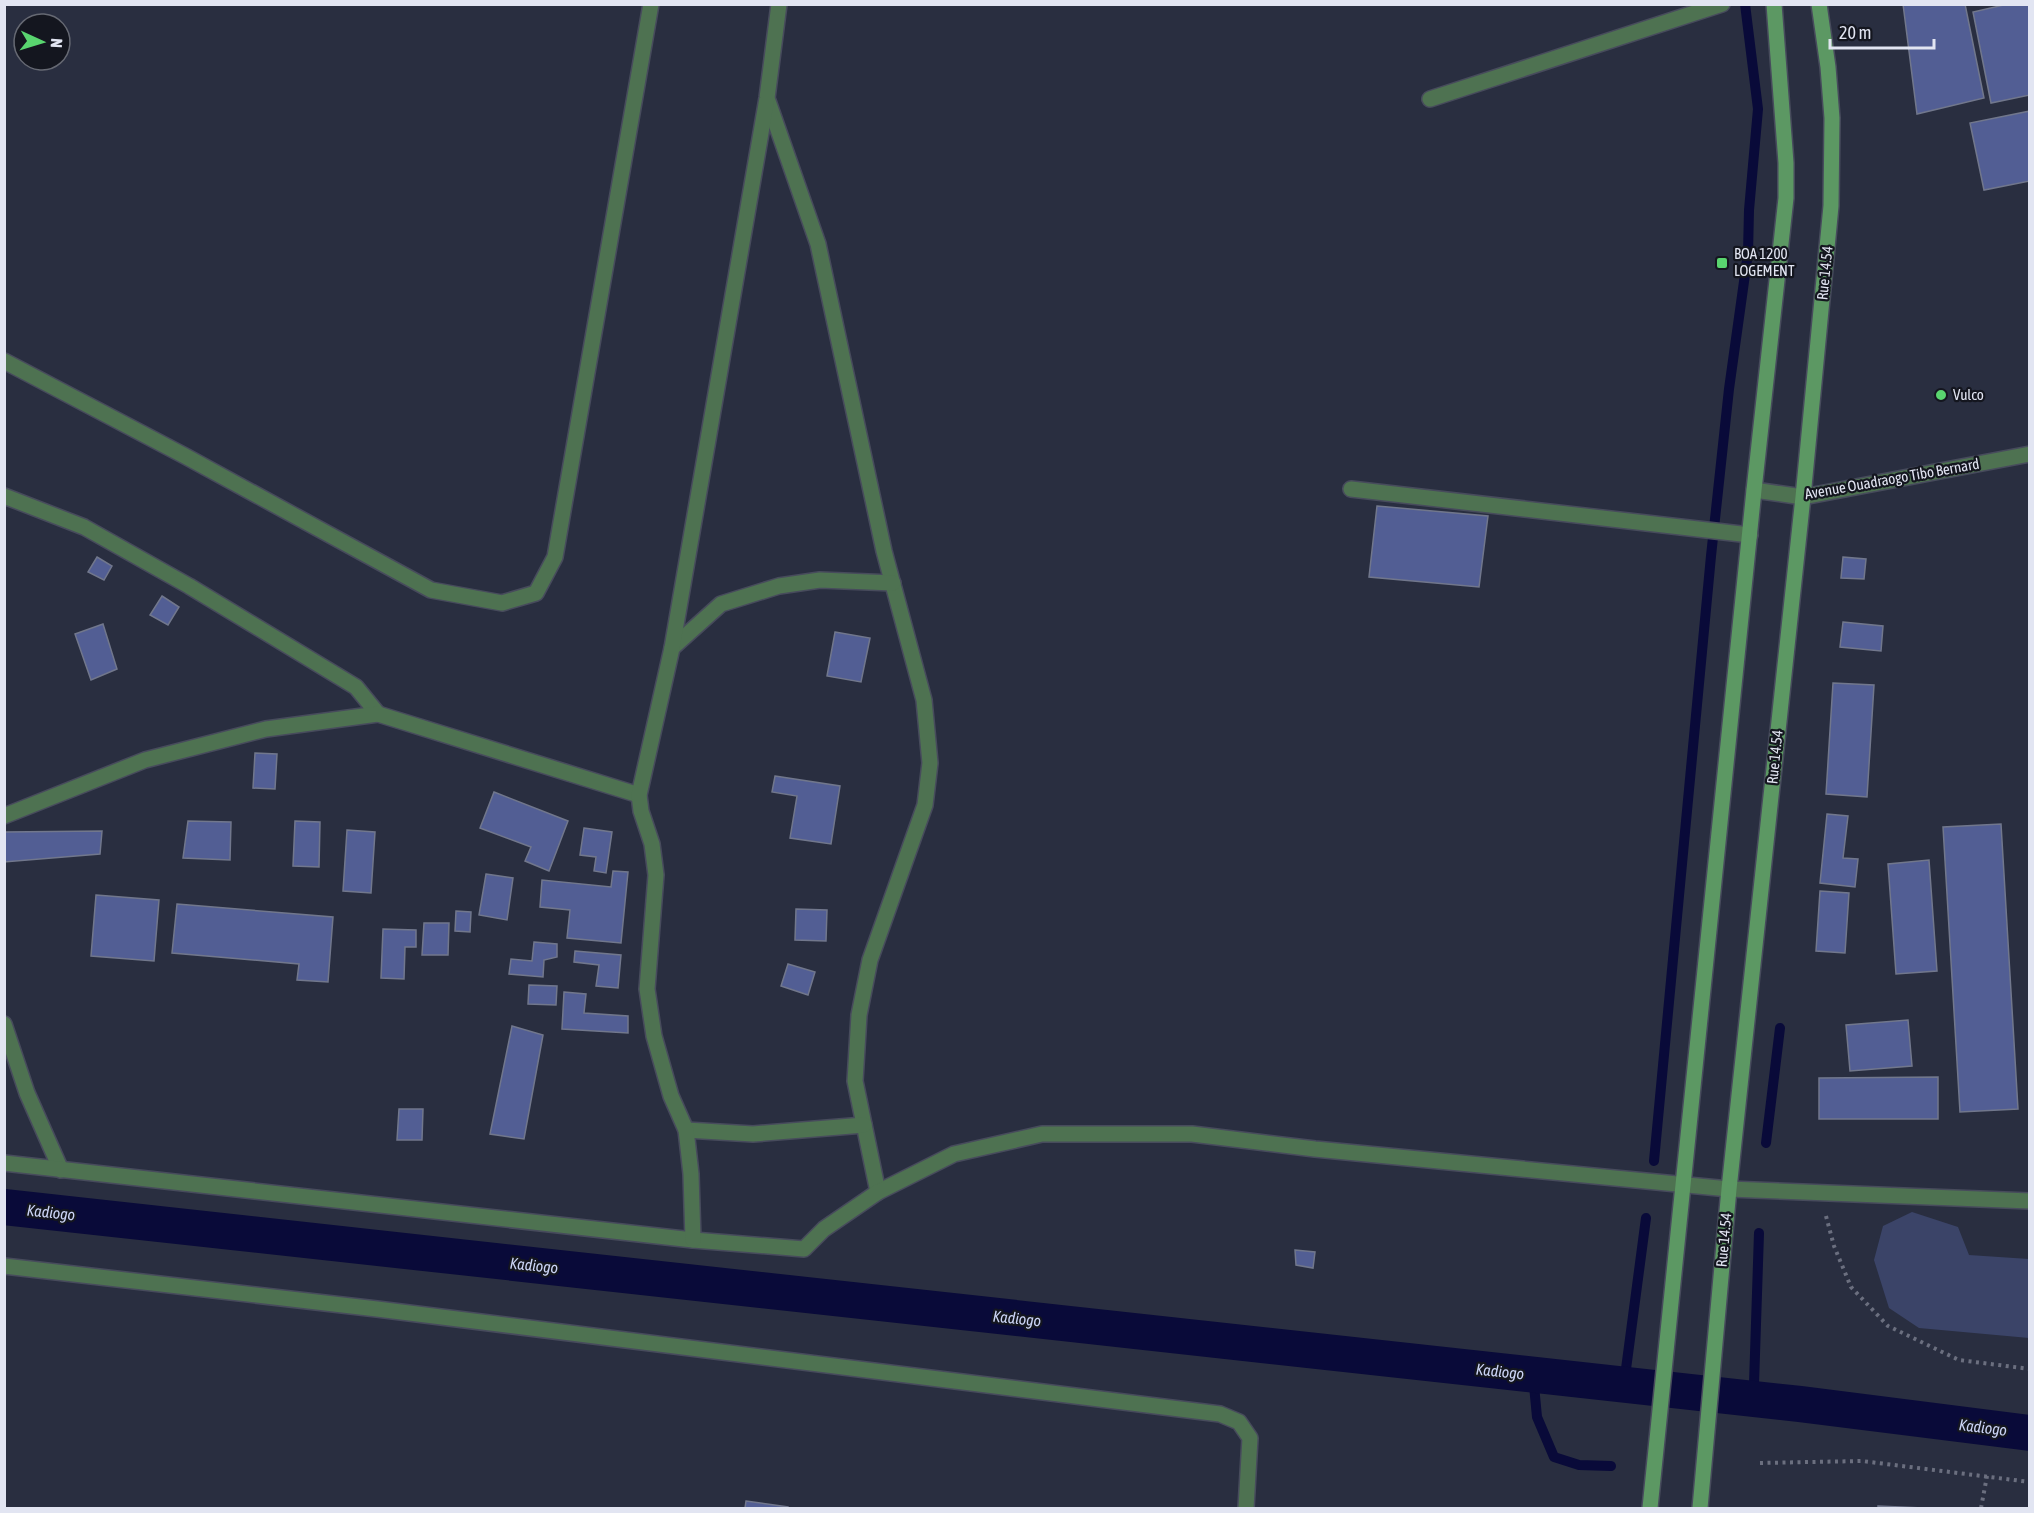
<svg xmlns="http://www.w3.org/2000/svg" width="2034" height="1513" font-family="'Asap Condensed',sans-serif">
<rect width="100%" height="100%" fill="#292e40"/>
<!-- green -->
<path fill="#3b4468" d="M1912 1212 1958 1227 1969 1255 2029 1259V1338L1919 1328 1889 1308 1874 1260 1883 1226Z"/>
<g fill="none" stroke-linecap="round" stroke-linejoin="round">
<!-- stream -->
<g stroke="#090a39" stroke-width="10">
<path d="M1766 1143 1780 1028"/>
<path d="M1654 1161 1711 556 1729 389 1748 253 1749 210 1758 109 1745 4"/>
<path d="M1759 1233 1754 1384 1764 1400"/>
<path d="M1533 1375 1537 1417 1554 1457 1579 1465 1611 1466"/>
<path d="M1613 1384 1626 1369 1646 1218"/>
</g>
<!-- canal -->
<path stroke="#090a39" stroke-width="36" d="M4 1207 1800 1404 2030 1433"/>
</g>
<!-- building -->
<g fill="#525e94" stroke="#71778c" stroke-width="1.5">
<path d="M1903 4H1965L1984 98 1917 114Z"/>
<path d="M2008 4H2030V95L1991 103 1973 12Z"/>
<path d="M2030 111V181L1984 190 1970 123Z"/>
<path d="M1377 506 1488 516 1479 587 1369 577Z"/>
<path d="M97 557 112 566 104 580 88 572Z"/>
<path d="M1843 557 1866 559 1864 579 1841 578Z"/>
<path d="M162 596 179 607 168 625 150 615Z"/>
<path d="M1843 622 1883 626 1881 651 1840 647Z"/>
<path d="M103 624 117 669 91 680 75 634Z"/>
<path d="M835 632 870 638 861 682 827 676Z"/>
<path d="M1833 683 1874 685 1867 797 1826 794Z"/>
<path d="M255 753 277 754 275 789 253 788Z"/>
<path d="M775 776 840 786 831 844 790 838 797 796 772 792Z"/>
<path d="M494 792 568 821 549 871 525 861 531 847 480 828Z"/>
<path d="M1827 814 1848 816 1843 858 1858 859 1855 887 1820 883Z"/>
<path d="M188 821 231 822 230 860 183 858Z"/>
<path d="M295 821 320 822 319 867 293 866Z"/>
<path d="M2001 824 2018 1109 1960 1112 1943 827Z"/>
<path d="M584 828 612 832 606 873 594 871 596 857 580 855Z"/>
<path d="M347 830 375 832 371 893 343 891Z"/>
<path d="M102 831 100 854 4 862V832Z"/>
<path d="M1929 860 1937 971 1896 974 1888 864Z"/>
<path d="M613 871 628 872 621 943 567 938 570 910 540 907 542 880 611 887Z"/>
<path d="M486 874 513 878 507 920 479 915Z"/>
<path d="M1820 891 1849 893 1845 953 1816 951Z"/>
<path d="M96 895 159 900 154 961 91 956Z"/>
<path d="M177 904 333 917 328 982 297 980 299 964 172 953Z"/>
<path d="M796 909 827 910 826 941 795 940Z"/>
<path d="M456 911 471 912 470 932 455 931Z"/>
<path d="M424 923H449L448 955H422Z"/>
<path d="M383 929 416 930V947H405L404 979 381 978Z"/>
<path d="M534 942 557 944V957L544 960 543 977 509 974 511 959 532 961Z"/>
<path d="M575 951 621 955 618 988 596 986 599 965 574 962Z"/>
<path d="M788 964 815 972 808 995 781 986Z"/>
<path d="M529 985 557 986 556 1005 528 1004Z"/>
<path d="M564 992 586 994 584 1013 628 1016V1033L562 1029Z"/>
<path d="M1908 1020 1912 1066 1850 1071 1846 1025Z"/>
<path d="M512 1026 543 1035 524 1139 490 1134Z"/>
<path d="M1938 1077V1119H1819V1078Z"/>
<path d="M399 1109H423L422 1140H397Z"/>
<path d="M1295 1250 1315 1252 1313 1268 1296 1265Z"/>
<path d="M746 1501 788 1507V1508H745Z"/>
<path d="M1878 1506 1923 1508H1878Z"/>
</g>
<g fill="none" stroke-linecap="round" stroke-linejoin="round">
<!-- lane casing -->
<g stroke="#474b5c" stroke-width="18">
<g id="lane">
<path d="M1430 99 1722 4"/>
<path d="M4 361 185 456 431 590 502 603 536 593 555 557 651 4"/>
<path d="M1351 489 1750 535"/>
</g>
</g>
<!-- street casing -->
<g stroke="#474b5c" stroke-width="18">
<g id="street">
<path d="M768 101 818 244 884 551 924 700 930 763 925 805 870 960 859 1015 855 1081 878 1192"/>
<path d="M1754 490 1803 497 2030 454"/>
<path d="M4 496 84 527 189 586 356 687 378 714"/>
<path d="M672 648 721 604 779 586 820 580 893 583"/>
<path d="M4 816 145 760 266 729 378 714 639 795"/>
<path d="M4 1024 27 1093 61 1170"/>
<path d="M686 1130 753 1134 864 1125"/>
<path d="M4 1163 693 1240 804 1249 824 1229 878 1192 954 1154 1042 1134H1192L1315 1149 1729 1189 2030 1201"/>
<path d="M693 1240 691 1174 686 1130 671 1096 654 1036 647 989 656 875 652 844 641 811 639 795 672 648 767 98 779 4"/>
<path d="M4 1266 377 1309 1220 1414 1239 1422 1250 1438 1246 1508"/>
</g>
</g>
<!-- secondary casing -->
<g stroke="#474b5c" stroke-width="18">
<g id="secondary">
<path d="M1650 1508 1754 490 1786 198V163L1774 4"/>
<path d="M1700 1508 1729 1189 1803 497 1831 206 1832 118 1828 67 1819 4"/>
</g>
</g>
<!-- path -->
<g stroke="#6b6f7f" stroke-width="4" stroke-dasharray="3 4.5" stroke-linecap="butt">
<path d="M1826 1216 1834 1246 1851 1287 1888 1326 1959 1360 2030 1369"/>
<path d="M1760 1463 1862 1461 2030 1482"/>
<path d="M1981 1508 1987 1476"/>
</g>
<!-- lane -->
<use href="#lane" stroke="#4e7251" stroke-width="15"/>
<!-- street -->
<use href="#street" stroke="#4e7251" stroke-width="15"/>
<!-- secondary -->
<use href="#secondary" stroke="#5c9863" stroke-width="15"/>
</g>
<!-- markers -->
<g fill="#59d56f" stroke="#14161f" stroke-width="2">
<rect x="1716" y="257" width="12" height="12" rx="3"/>
<circle cx="1941" cy="395" r="6"/>
</g>
<g text-anchor="middle" stroke-width="4.5" stroke-linejoin="round" paint-order="stroke">
<!-- poi labels -->
<g font-size="15" fill="#e2e5f2" stroke="#14161f" text-anchor="start">
<text x="1734" y="259">BOA 1200<tspan x="1734" dy="17">LOGEMENT</tspan></text>
<text x="1953" y="400">Vulco</text>
</g>
<!-- street labels -->
<g font-size="15" fill="#e2e5f2" stroke="#14161f">
<text transform="translate(1825 273) rotate(-84)" y="5">Rue 14.54</text>
<text transform="translate(1892 479) rotate(-10)" y="5">Avenue Ouadraogo Tibo Bernard</text>
<text transform="translate(1775 757) rotate(-84)" y="5">Rue 14.54</text>
<text transform="translate(1724 1240) rotate(-85)" y="5">Rue 14.54</text>
</g>
<!-- water labels -->
<g font-size="16" font-style="italic" fill="#cbd4f5" stroke="#14161f">
<text transform="translate(51 1212) rotate(6)" y="6">Kadiogo</text>
<text transform="translate(534 1265) rotate(6)" y="6">Kadiogo</text>
<text transform="translate(1017 1318) rotate(6)" y="6">Kadiogo</text>
<text transform="translate(1500 1371) rotate(6)" y="6">Kadiogo</text>
<text transform="translate(1983 1427) rotate(7)" y="6">Kadiogo</text>
</g>
</g>
<!-- border -->
<rect width="2034" height="1513" fill="none" stroke="#e2e5f2" stroke-width="12"/>
<!-- north arrow -->
<g transform="translate(42 42) rotate(94)"><circle r="28" fill="#14161f" stroke="#666973" stroke-width="1.5"/>
<path d="M0-4.5L10 22L0 15L-10 22Z" fill="#59d56f"/>
<text y="-9" font-size="16" font-weight="bold" text-anchor="middle" fill="#e2e5f2">N</text>
</g>
<!-- scale -->
<path d="M1830 39v9h104v-9" fill="none" stroke="#e2e5f2" stroke-width="3"/>
<text x="1839" y="39" font-size="18" fill="#e2e5f2" stroke="#14161f" stroke-width="4.5" paint-order="stroke">20 m</text>
</svg>
